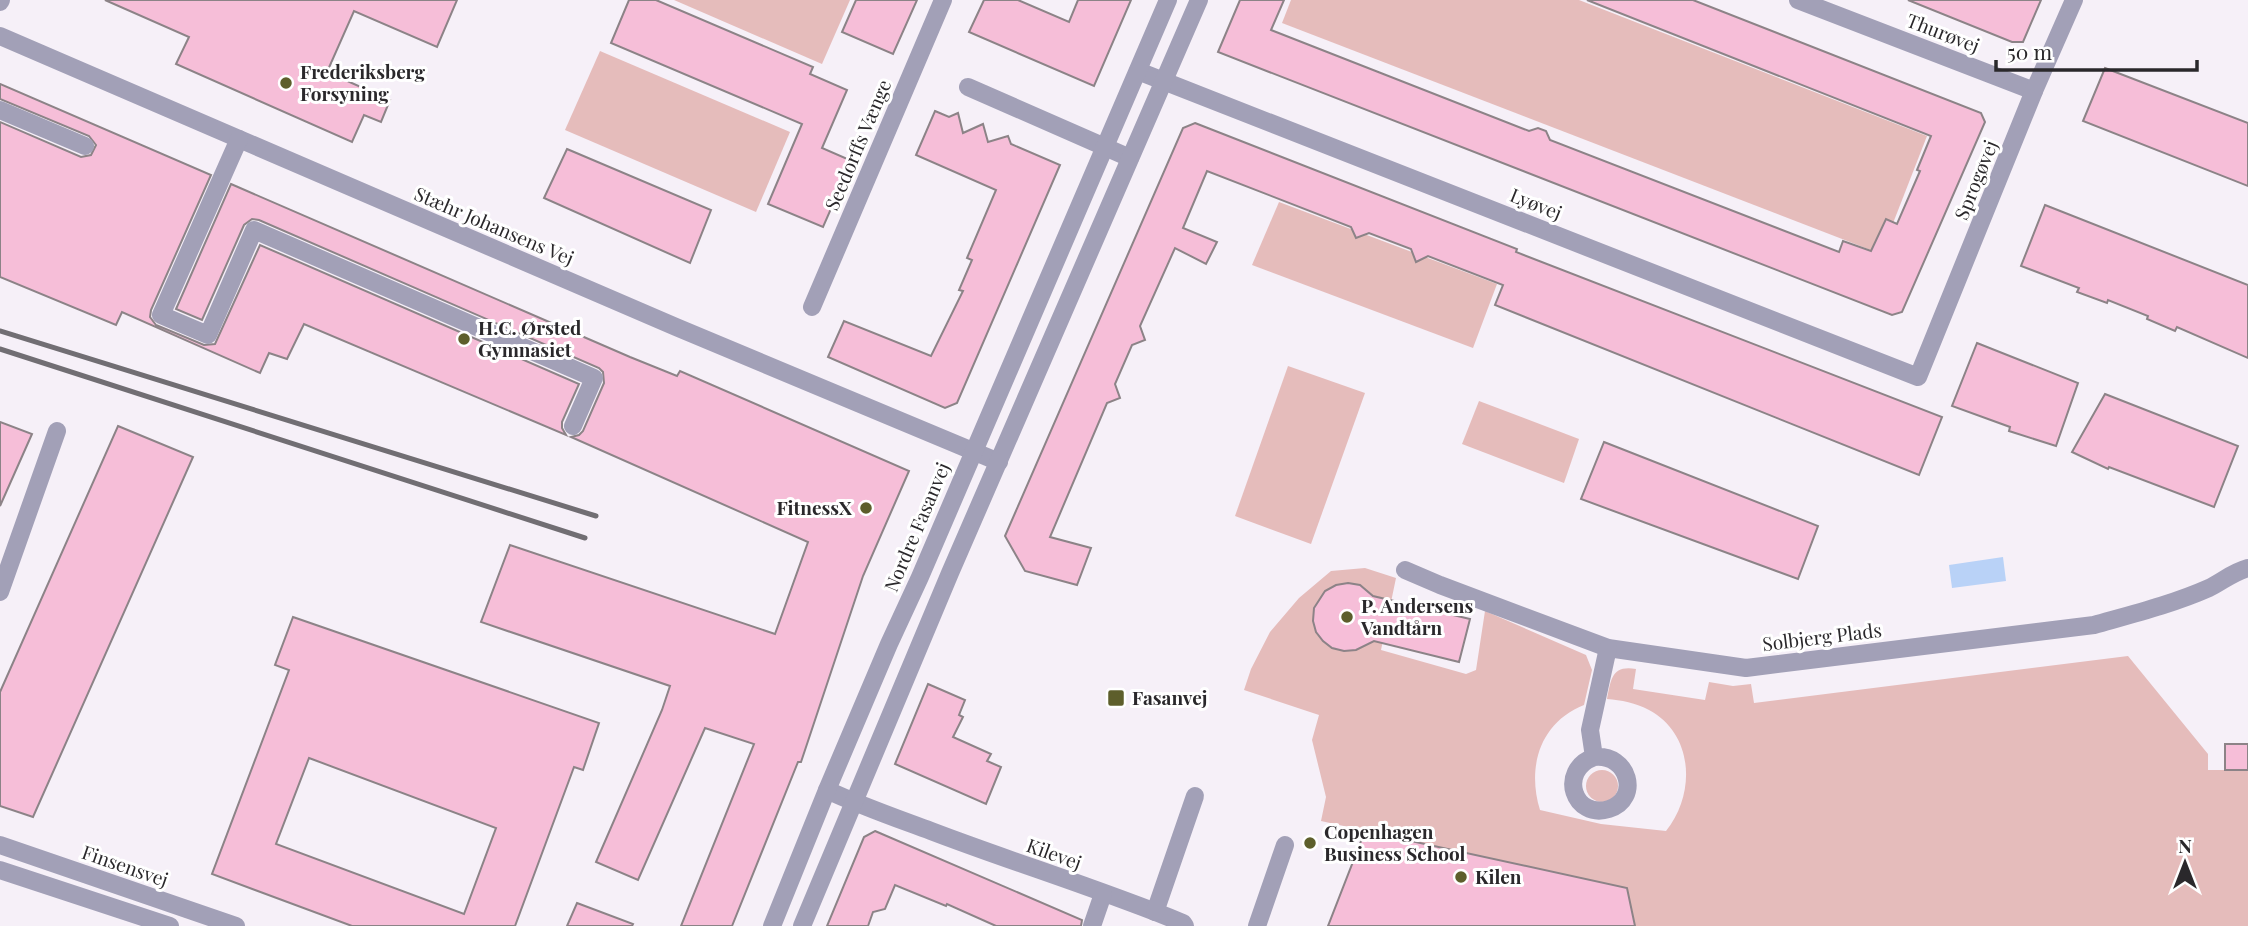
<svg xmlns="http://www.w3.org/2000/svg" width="2248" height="926" font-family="'Playfair Display',serif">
<rect width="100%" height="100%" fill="#f6f0f8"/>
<!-- green -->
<g fill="#e5bcbb">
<path d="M674 0H850L822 64Z"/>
<path d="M1291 0H1579L1927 136 1881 254 1282 23Z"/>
<path d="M600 51 790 132 756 212 565 130Z"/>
<path d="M1279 202 1497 284 1473 348 1252 265Z"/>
<path d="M1288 366 1365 393 1311 544 1235 516Z"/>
<path d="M1479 401 1579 439 1564 483 1462 444Z"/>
<path d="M1365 568 1396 578 1381 650 1466 674 1476 670 1485 611 1586 655 1592 670 1584 705C1539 723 1527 768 1540 810L1601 824 1666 831C1696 794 1694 734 1649 710 1636 703 1621 700 1607 699 1611 679 1612 665 1636 669L1633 689 1705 700 1709 682 1733 686 1751 684 1754 703 2128 656 2208 754V770H2248V926H1635L1627 888 1321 821 1326 797 1312 740 1319 715 1244 690 1251 669 1270 632 1299 598 1331 571Z"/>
<circle cx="1602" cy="786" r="16"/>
</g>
<!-- water -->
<path fill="#b9d2f7" d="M2003 557 2006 581 1952 588 1949 565Z"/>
<!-- building -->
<g fill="#f6bed8" stroke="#8c8387" stroke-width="2" fill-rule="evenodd">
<path d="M105 0H457L437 47 354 11 327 72 390 100 381 122 364 115 352 142 176 64 189 37Z"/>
<path d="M629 0H656L813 67 810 74 847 90 822 148 852 161 823 227 768 204 802 124 611 43Z"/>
<path d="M856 0H917L893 54 842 32Z"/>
<path d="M984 0H1018L1069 22 1078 0H1131L1094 86 969 32Z"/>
<path d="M1240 0H1284L1271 30 1529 131 1538 128 1546 131 1550 140 1839 252 1843 241 1871 251 1886 219 1897 224 1920 171 1917 170 1931 136 1587 0H1693L1981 113 1985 122 1902 312 1892 315 1218 52Z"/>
<path d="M1908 0H2041L2023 42H2012Z"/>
<path d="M2105 68 2248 123V186L2083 121Z"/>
<path d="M0 84 211 175 151 310 150 317 156 325 204 345 215 344 260 245 579 384 562 422V428L566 435 304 324 287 359 269 353 260 373 122 312 116 325 0 277V122L81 157 91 155 96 145 89 136 0 99Z"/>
<path d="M935 111 949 117 958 113 963 133 983 124 988 142 1008 136 1011 144 1060 165 957 403 945 408 828 357 844 321 931 356 963 291 959 290 972 260 967 258 996 190 916 155Z"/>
<path d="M1195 123 1517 249 1516 252 1942 417 1919 475 1495 305 1503 285 1428 256 1416 262 1411 249 1369 233 1356 238 1351 227 1207 171 1183 228 1217 242 1206 264 1175 248 1140 326 1145 340 1132 345 1115 384 1120 398 1107 403 1050 537 1091 548 1077 585 1025 571 1005 536 1183 128Z"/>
<path d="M567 149 711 210 690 263 544 198Z"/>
<path d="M231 184 630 357 677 376 680 371 909 471 863 576 801 762H798L732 926H681L754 744 705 728 638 880 596 862 662 710 670 686 481 622 510 545 775 634 808 542 571 437 579 435 583 431 604 383 603 372 599 368 259 220 252 219 244 225 202 320 176 309Z"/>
<path d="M2045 205 2248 285V358L2177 327 2175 331 2147 319 2148 316 2108 300 2107 303 2077 292 2079 288 2021 266Z"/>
<path d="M1977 343 2078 383 2056 446 2009 431 2010 427 1952 406Z"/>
<path d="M2105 394 2238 446 2214 507 2109 467 2108 469 2072 452Z"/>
<path d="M0 422 32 434 0 506Z"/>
<path d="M118 426 193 457 33 817 0 806V692Z"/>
<path d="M1604 442 1818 526 1798 579 1581 499Z"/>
<path d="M1348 583 1360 585 1373 596 1470 619 1459 662 1374 641 1356 650 1344 651 1332 648 1323 641 1316 632 1313 621 1314 608 1325 591 1336 585Z"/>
<path d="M293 617 599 723 583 770 574 767 515 926H352L212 874 289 670 275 665ZM309 758 496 828 464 914 276 844Z"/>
<path d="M928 684 965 700 959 715 963 717 953 737 991 754 987 761 1001 767 986 804 895 764Z"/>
<rect x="2225" y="744" width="23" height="26"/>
<path d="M875 831 1082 920 1081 926H996L947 904 946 906 895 885 885 909 873 912 868 926H827L864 837Z"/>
<path d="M1365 831 1627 888 1635 926H1328Z"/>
<path d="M577 903 633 924 632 926H567Z"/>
</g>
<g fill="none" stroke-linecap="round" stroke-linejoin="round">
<!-- minor -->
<g stroke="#a2a0b7" stroke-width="18">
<path d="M1798 0 2034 91"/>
<path d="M0 2 1 0"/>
<path d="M0 36 676 327 999 462"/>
<path d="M1138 71 1918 377 2034 91 2074 0"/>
<path d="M968 87 1130 158"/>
<path d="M0 110 85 146"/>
<path d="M239 139 161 315 208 335 254 230 594 378 573 426"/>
<path d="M812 307 943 0"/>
<path d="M1405 570 1440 585 1608 648 1746 668 2094 625C2133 614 2173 604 2209 588 2223 581 2233 572 2248 568"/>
<path d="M0 592 57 431"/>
<path d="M1594 757C1629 753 1641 799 1609 809 1574 820 1557 771 1594 757L1590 730 1608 648"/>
<path d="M827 790C861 806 896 818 931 831 1015 863 1100 889 1183 923L1185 926"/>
<path d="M0 845 236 926"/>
<path d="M0 870 170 926"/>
<path d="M1155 912 1195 796"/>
<path d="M772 926 827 790 889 644 920 577 1168 0"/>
<path d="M802 926 950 573 1199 0"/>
<path d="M1092 926 1103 894"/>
<path d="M1257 926 1285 845"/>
</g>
<!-- rail -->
<g stroke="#716e73" stroke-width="5">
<path d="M0 331 596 516"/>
<path d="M0 349 585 538"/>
</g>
</g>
<!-- markers -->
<g fill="#5d5e2b" stroke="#fff" stroke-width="2.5">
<circle cx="286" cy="83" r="7"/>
<circle cx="464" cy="339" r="7"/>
<circle cx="866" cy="508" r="7"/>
<circle cx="1347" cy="617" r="7"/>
<rect x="1107" y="689" width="18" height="18" rx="3.5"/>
<circle cx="1310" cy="843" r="7"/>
<circle cx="1461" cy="877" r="7"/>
</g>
<g text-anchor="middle" stroke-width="6" stroke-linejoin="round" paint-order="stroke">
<!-- street labels -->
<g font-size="19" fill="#2a282b" stroke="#fff">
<text transform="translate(1943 33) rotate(21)" y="7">Thurøvej</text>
<text transform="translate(858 145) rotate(-67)" y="7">Seedorffs Vænge</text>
<text transform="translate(1976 180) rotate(-68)" y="7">Sprogøvej</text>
<text transform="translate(1536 204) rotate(22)" y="7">Lyøvej</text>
<text transform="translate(494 226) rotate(23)" y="7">Stæhr Johansens Vej</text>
<text transform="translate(917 527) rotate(-67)" y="7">Nordre Fasanvej</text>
<text transform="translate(1822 637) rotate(-7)" y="7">Solbjerg Plads</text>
<text transform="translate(1054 854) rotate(20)" y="7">Kilevej</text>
<text transform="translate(125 866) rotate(19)" y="7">Finsensvej</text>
</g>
<!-- poi labels -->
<g font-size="19" font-weight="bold" fill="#2a282b" stroke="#fff" text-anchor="start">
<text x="300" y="79">Frederiksberg<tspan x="300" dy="22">Forsyning</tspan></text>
<text x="478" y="335">H.C. Ørsted<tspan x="478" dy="22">Gymnasiet</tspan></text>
<text x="852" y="515" text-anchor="end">FitnessX</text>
<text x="1361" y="613">P. Andersens<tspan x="1361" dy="22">Vandtårn</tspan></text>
<text x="1132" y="705">Fasanvej</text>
<text x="1324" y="839">Copenhagen<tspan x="1324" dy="22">Business School</tspan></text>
<text x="1475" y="884">Kilen</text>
</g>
</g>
<!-- north arrow -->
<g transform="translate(2185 863)" stroke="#ffffff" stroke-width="5" paint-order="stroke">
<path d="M0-5L12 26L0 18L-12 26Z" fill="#2a282b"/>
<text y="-10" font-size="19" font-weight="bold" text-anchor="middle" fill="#2a282b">N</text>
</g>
<!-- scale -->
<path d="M1996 60v10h201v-10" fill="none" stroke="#2a282b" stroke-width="3.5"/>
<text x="2007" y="60" font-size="21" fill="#2a282b" stroke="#ffffff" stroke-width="5" paint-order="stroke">50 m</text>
</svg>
